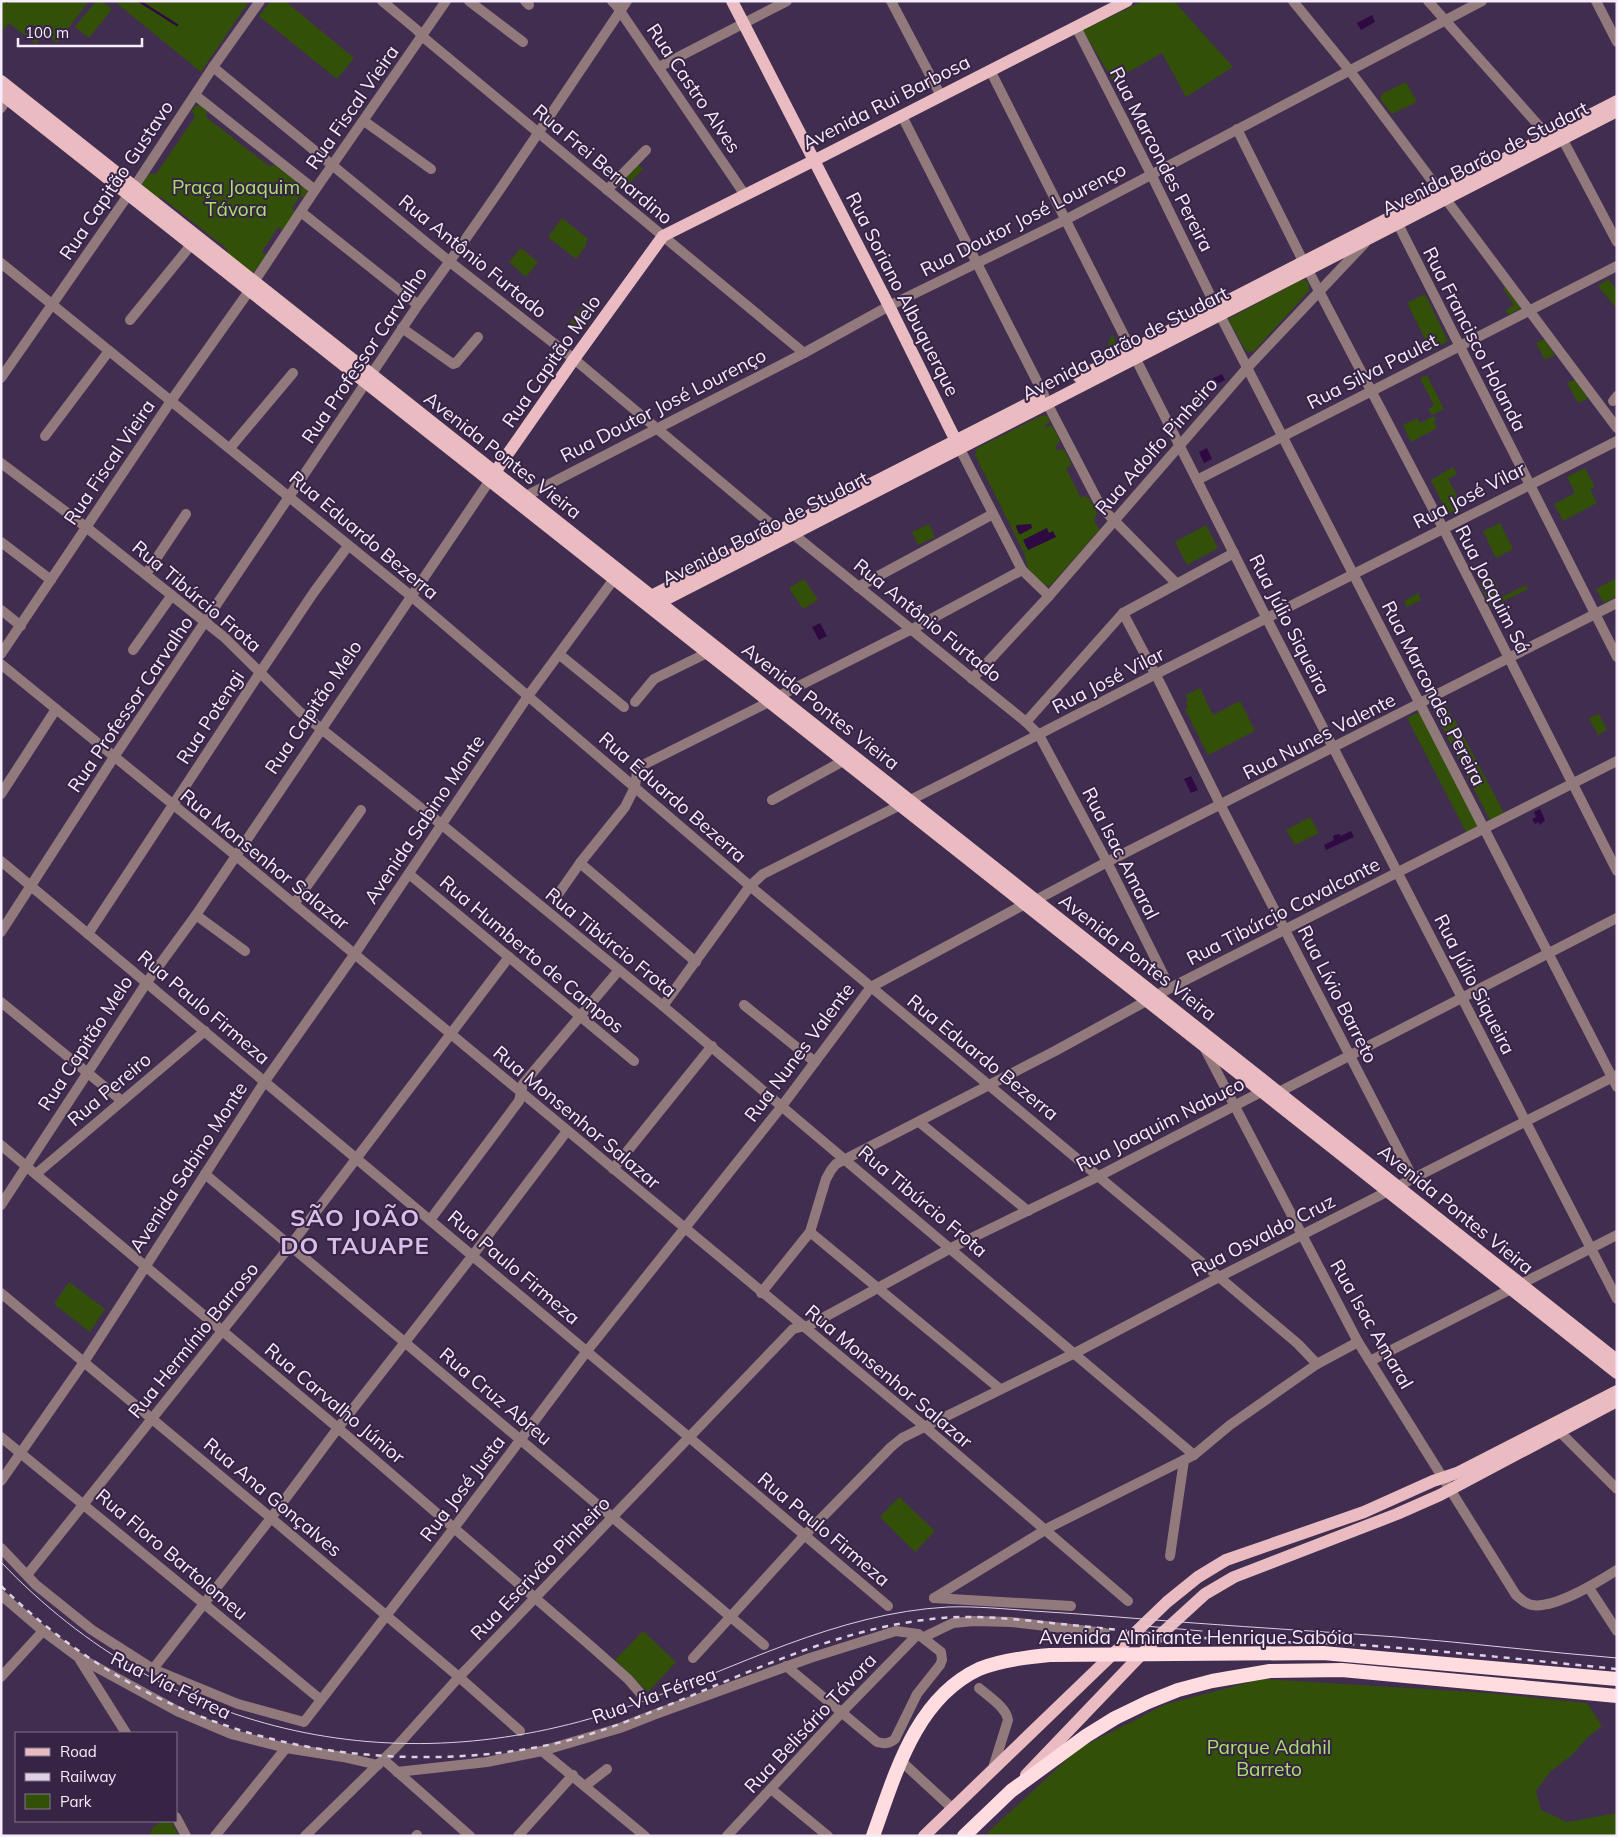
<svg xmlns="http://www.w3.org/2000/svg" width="1618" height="1837" font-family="Mulish,sans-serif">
<rect width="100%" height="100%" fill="#412d4f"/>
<!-- green -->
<g fill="#335008">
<path d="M1 1H89L57 43 44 33 36 44 9 23 1 32Z"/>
<path d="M96 1H102L112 9 89 38 75 27Z"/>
<path d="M114 1H249L201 72Z"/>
<path d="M271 1H285L354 58 337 79 259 16Z"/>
<path d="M1143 1H1174L1233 67 1186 97 1162 53 1113 81 1083 30Z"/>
<path d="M1406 82 1417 102 1392 114 1380 99 1383 93Z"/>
<path d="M200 105 207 111 206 117 269 166 275 165 308 190 304 198 300 196 292 208 296 212 283 230 278 227 262 252 266 255 252 274 226 254 227 249 161 197 156 199 142 187V184L149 174H156L195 117 192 111 195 106Z"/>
<path d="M637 164 643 169 622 191 617 185Z"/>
<path d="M562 218 588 239 586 242V246L576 259 548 237Z"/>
<path d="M521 248 538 262 526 277 509 262Z"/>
<path d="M1608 279 1617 290V309L1598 286Z"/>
<path d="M1301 280H1305L1309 283V291L1254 351 1249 352 1246 351 1228 319Z"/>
<path d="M1506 286 1521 307 1520 309 1508 315 1506 310 1514 305 1503 288Z"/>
<path d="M1425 294 1448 341 1431 351 1407 303Z"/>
<path d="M583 306 594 314 581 332 570 323Z"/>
<path d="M1113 335 1118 346 1117 349 1105 355 1111 336Z"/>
<path d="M1544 339 1555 355 1545 360 1536 343Z"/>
<path d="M1427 375 1444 409 1432 415 1428 409 1434 405 1420 378Z"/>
<path d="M1575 380 1589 398 1578 403 1567 383Z"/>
<path d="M1043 415 1048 417 1050 422 1045 425 1046 428 1052 425 1060 441 1055 447 1057 450 1064 449 1072 465 1066 468 1081 498 1085 496 1090 499 1097 513 1094 522 1100 529 1050 586C1035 584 1026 569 1025 555L975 455 977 448Z"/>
<path d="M1434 416 1436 420 1434 422 1437 428 1411 442 1403 425 1417 418 1420 423Z"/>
<path d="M1453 467 1457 474 1448 479 1463 507 1448 514 1431 480Z"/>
<path d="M1585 468 1595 487 1590 489 1597 503 1563 521 1554 504 1575 493 1567 477Z"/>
<path d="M1500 523 1513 549 1496 558 1483 531Z"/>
<path d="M929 524 935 537 918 545 912 532Z"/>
<path d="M1206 525 1218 548 1187 565 1175 542Z"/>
<path d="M1493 577 1502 597 1526 585 1528 589 1491 607 1479 583Z"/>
<path d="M1617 578V596L1604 603 1596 589Z"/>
<path d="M804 579 818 600 803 609 789 588Z"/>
<path d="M1418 593 1421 600 1407 607 1404 601Z"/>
<path d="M1200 688 1213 715 1240 701 1255 731 1208 755 1185 709 1188 707 1186 702 1188 701 1186 695Z"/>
<path d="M1444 700 1453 720H1455L1504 813 1490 820 1431 706Z"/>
<path d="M1421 711 1480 825 1466 832 1407 718Z"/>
<path d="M1599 714 1607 730 1598 735 1589 718Z"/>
<path d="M1310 817 1319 833 1295 845 1286 830Z"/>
<path d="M69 1282 105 1309 90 1332 54 1304Z"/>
<path d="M899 1497 935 1531 915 1552 880 1517Z"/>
<path d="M643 1631 676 1662 648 1692 615 1660Z"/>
<path d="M1262 1679 1488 1693 1587 1703 1602 1726 1588 1737 1571 1756 1550 1772 1536 1791 1541 1810 1567 1822 1617 1813V1836H984L1078 1749 1166 1704Z"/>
<path d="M161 1821H171L179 1836H149L152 1829Z"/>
</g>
<!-- water -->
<g fill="#2e0942">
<path d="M1372 15 1375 22 1361 30 1357 23Z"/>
<path d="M1222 374 1225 380 1211 387 1208 381Z"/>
<path d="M1207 448 1212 459 1204 463 1199 452Z"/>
<path d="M1031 524 1032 528 1021 534H1019L1016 527 1017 525Z"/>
<path d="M1047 528 1049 533 1053 531 1056 537 1028 550 1023 540Z"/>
<path d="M820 623 827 636 819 640 812 627Z"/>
<path d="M1191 776 1198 790 1191 793 1184 779Z"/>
<path d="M1540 809 1545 820 1540 825 1539 822 1535 824 1532 819 1536 817 1534 812Z"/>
<path d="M1351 831 1354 837 1326 850 1324 845 1334 840 1333 837 1334 835 1339 834 1341 836Z"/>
</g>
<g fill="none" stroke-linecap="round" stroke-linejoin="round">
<!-- stream -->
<g stroke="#2e0942" stroke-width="2.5">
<path d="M139 1 177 25"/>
<path d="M7 2 8 1"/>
</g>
<!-- minor -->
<g stroke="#91797c" stroke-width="10">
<path d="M382 1 417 30 423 37 804 353"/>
<path d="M469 1 523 42"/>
<path d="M525 1 529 5"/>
<path d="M612 1 616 5 745 195"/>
<path d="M891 1 941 96"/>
<path d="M1293 1 1350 71 1617 428"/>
<path d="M1428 1 1548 136 1563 140 1617 242"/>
<path d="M1596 1 1617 42"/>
<path d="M1076 27 1151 174 1216 307"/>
<path d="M213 67 450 262 574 359 778 530"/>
<path d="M659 67 787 1"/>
<path d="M990 70 1267 619 1617 1299"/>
<path d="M195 95 315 190"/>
<path d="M1 108 7 99"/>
<path d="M902 116 1044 395"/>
<path d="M364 121 431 169"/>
<path d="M1237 129 1303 261"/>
<path d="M607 190 646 150"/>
<path d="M301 212 418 305"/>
<path d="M1398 224 1617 657"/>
<path d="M1 263 411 596 750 886 1219 1277 1298 1344 1317 1364"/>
<path d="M1308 270 1443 528 1617 871"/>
<path d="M254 282 315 190 446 1"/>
<path d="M1220 315 1617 1087"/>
<path d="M130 320 191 245"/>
<path d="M402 328 453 364 456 363 478 337"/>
<path d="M1 378 140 178 213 67 260 1"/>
<path d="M1613 401 1617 396"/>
<path d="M1047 403 1101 507 1176 583"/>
<path d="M45 436 109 351"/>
<path d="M230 448 293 373"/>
<path d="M960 449 1022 570 1049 596"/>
<path d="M1 463 86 527 224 637 300 712 441 824 663 1006 1194 1455"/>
<path d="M1197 480 1617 266"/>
<path d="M526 496 804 353 889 306 1065 220 1482 1"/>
<path d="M793 534 1026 722 1039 735 1107 862 1170 988"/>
<path d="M1 542 51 580"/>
<path d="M146 574 186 514"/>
<path d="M858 587 993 514"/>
<path d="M1 610 21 626"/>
<path d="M1123 613 1160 683 1223 810 1413 1178"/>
<path d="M133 650 172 595"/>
<path d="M1 654 171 401 249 291"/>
<path d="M560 655 624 707"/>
<path d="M1 664 235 855 924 1426 1128 1601"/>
<path d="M972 679 1049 596 1247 368 1365 243"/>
<path d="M779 696 920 625 1022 570"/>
<path d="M635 702 654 679 707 653"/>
<path d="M1026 722 1123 613 1234 553"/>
<path d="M1 794 56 709"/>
<path d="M772 800 843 761"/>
<path d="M1 861 690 1438 888 1606"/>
<path d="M580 863 696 962"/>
<path d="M409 874 634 1061"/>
<path d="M559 893 580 863 625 807 635 787 637 771 643 765 769 702"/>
<path d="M1036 900 1107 862 1617 603"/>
<path d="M294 904 361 810"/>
<path d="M196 915 245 951"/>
<path d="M1 932 114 757 418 305C491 206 558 103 627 1"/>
<path d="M88 934 265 665 314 592 348 546"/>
<path d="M1 1002 122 1101"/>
<path d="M744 1005 815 1062"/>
<path d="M663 1006 750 886 763 874 962 774 1156 674 1617 441"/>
<path d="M1205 1049 1358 1342 1516 1595C1521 1599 1525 1604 1532 1605 1555 1609 1598 1582 1617 1570"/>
<path d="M919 1122 1028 1211"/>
<path d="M1 1145 338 1428 592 1647 628 1679 641 1694"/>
<path d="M613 1169 712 1046"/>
<path d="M36 1174 205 1031"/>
<path d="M205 1174 764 1645"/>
<path d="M1 1205 147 982 196 915 490 480"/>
<path d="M430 1220 519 1101 523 1084 619 970"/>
<path d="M810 1232 1000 1389"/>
<path d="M1 1293 271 1518 459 1677 520 1731"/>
<path d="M761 1293 810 1232 826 1179 831 1170 836 1164 1055 1051 1170 988 1617 761"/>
<path d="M1370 1361 1617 1235"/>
<path d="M1559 1431 1617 1489"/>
<path d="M1 1437 320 1699"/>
<path d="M1 1481 84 1362 265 1081 354 955 528 696 614 579"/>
<path d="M1 1548 36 1585 92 1630 153 1669 238 1704 304 1722 454 1528 587 1351 782 1106 871 987 1025 904"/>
<path d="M1170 1556 1184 1460"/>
<path d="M27 1575 290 1246 509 957"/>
<path d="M1589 1588 1617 1631"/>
<path d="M1 1595 43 1631 78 1657 179 1712 231 1734 286 1748 343 1757 378 1765"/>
<path d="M934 1598 1050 1527 1194 1455 1230 1425 1317 1364 1358 1342"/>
<path d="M934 1598 1071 1606"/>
<path d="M924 1637 953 1623 974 1621 1011 1622 1105 1633"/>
<path d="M693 1658 804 1536 891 1447 902 1438 1075 1353 1219 1277 1617 1075"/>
<path d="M80 1660 126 1733"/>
<path d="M153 1669 271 1518 338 1428 473 1255 567 1131"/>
<path d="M1 1677 43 1631"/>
<path d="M979 1688C989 1697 1006 1707 1008 1720L993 1768"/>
<path d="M542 1751 645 1836"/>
<path d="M384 1760 470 1836"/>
<path d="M901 1761 952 1808"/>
<path d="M397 1772 487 1762 542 1751 620 1728 653 1715 810 1658 896 1631 918 1634 941 1652 942 1660 940 1665 917 1694 895 1739C889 1744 884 1744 877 1742L786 1666"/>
<path d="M585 1786 607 1769"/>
<path d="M771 1789 828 1836"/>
<path d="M176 1817 186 1836"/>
<path d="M215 1836 286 1748"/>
<path d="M305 1836 398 1745 459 1677 793 1329 810 1325 951 1248 1099 1176 1261 1092H1279L1617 918"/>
<path d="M416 1836 417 1835"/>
<path d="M518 1836 573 1775"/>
<path d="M727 1836 841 1713 918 1634"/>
</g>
<!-- major -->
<g stroke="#eabbc0" stroke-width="12">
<path d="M732 1 889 306 959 447"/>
<path d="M1 81 1617 1360"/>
<path d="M1 94 1617 1373"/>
<path d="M1079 377 1617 101"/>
<path d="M491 478 574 359 663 236 823 156 1127 1"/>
<path d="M651 596 1039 398"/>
<path d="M655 605 1617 111"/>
<path d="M1026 1775 1159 1636 1205 1594 1234 1577 1397 1514 1440 1495 1617 1401"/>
<path d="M924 1836 1167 1602 1198 1577 1226 1560 1364 1512 1433 1481 1457 1473 1617 1391"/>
</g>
<!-- highway -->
<g stroke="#fedcdf" stroke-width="14">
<path d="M873 1836C895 1775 915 1699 979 1669 1001 1660 1027 1657 1050 1655L1323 1653 1617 1679"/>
<path d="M964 1836 1011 1791 1086 1736 1115 1718 1148 1702 1178 1690 1212 1681 1270 1671 1342 1670 1617 1696"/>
</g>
<!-- tram -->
<g stroke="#dcd0e4" stroke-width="1">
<path d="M1 1562C170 1740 405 1786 633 1705 736 1668 836 1613 948 1607 976 1606 1005 1609 1033 1611 1086 1614 1140 1619 1194 1623 1261 1628 1329 1632 1397 1637 1470 1643 1543 1652 1617 1658"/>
<path d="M1145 1626 1202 1631"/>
</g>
<!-- rail -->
<path stroke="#dcd0e4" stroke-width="2.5" stroke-dasharray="6 6" stroke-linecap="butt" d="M1 1586C122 1704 270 1760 438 1757 486 1756 535 1750 581 1737 702 1700 813 1629 942 1618 978 1615 1015 1619 1051 1623 1093 1627 1136 1632 1178 1636 1203 1638 1228 1640 1254 1641 1285 1643 1316 1642 1347 1644 1437 1650 1527 1660 1617 1669"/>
</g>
<g text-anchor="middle" stroke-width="4" stroke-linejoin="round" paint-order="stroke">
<!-- street labels -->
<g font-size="19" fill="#f6ecfd" stroke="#372344">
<text transform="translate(694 88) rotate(56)" y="7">Rua Castro Alves</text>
<text transform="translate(886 102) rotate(-27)" y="7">Avenida Rui Barbosa</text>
<text transform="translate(352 107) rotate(-55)" y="7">Rua Fiscal Vieira</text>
<text transform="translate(1485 158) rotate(-27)" y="7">Avenida Barão de Studart</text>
<text transform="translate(1162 159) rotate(63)" y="7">Rua Marcondes Pereira</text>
<text transform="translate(603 164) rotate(40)" y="7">Rua Frei Bernardino</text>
<text transform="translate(116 180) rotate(-56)" y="7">Rua Capitão Gustavo</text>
<text transform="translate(1023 219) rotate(-27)" y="7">Rua Doutor José Lourenço</text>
<text transform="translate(473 256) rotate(39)" y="7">Rua Antônio Furtado</text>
<text transform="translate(903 294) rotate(63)" y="7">Rua Soriano Albuquerque</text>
<text transform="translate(1475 339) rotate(63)" y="7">Rua Francisco Holanda</text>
<text transform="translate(1125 343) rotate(-27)" y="7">Avenida Barão de Studart</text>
<text transform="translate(364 355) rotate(-56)" y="7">Rua Professor Carvalho</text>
<text transform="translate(551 361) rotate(-55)" y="7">Rua Capitão Melo</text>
<text transform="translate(1372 371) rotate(-27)" y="7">Rua Silva Paulet</text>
<text transform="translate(663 405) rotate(-27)" y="7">Rua Doutor José Lourenço</text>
<text transform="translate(1156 446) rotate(-49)" y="7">Rua Adolfo Pinheiro</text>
<text transform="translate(503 455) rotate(38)" y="7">Avenida Pontes Vieira</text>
<text transform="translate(109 462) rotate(-56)" y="7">Rua Fiscal Vieira</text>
<text transform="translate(1469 495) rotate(-27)" y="7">Rua José Vilar</text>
<text transform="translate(765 528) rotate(-27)" y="7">Avenida Barão de Studart</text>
<text transform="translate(364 535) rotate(40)" y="7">Rua Eduardo Bezerra</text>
<text transform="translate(1493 589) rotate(63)" y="7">Rua Joaquim Sá</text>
<text transform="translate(197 596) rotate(40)" y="7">Rua Tibúrcio Frota</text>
<text transform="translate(928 620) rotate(39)" y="7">Rua Antônio Furtado</text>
<text transform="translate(1290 624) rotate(63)" y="7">Rua Júlio Siqueira</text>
<text transform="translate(1108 680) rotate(-27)" y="7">Rua José Vilar</text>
<text transform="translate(1434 693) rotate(63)" y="7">Rua Marcondes Pereira</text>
<text transform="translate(130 704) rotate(-56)" y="7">Rua Professor Carvalho</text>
<text transform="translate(821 706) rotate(38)" y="7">Avenida Pontes Vieira</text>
<text transform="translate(313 707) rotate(-56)" y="7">Rua Capitão Melo</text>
<text transform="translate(210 717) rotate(-57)" y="7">Rua Potengi</text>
<text transform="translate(1319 736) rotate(-27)" y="7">Rua Nunes Valente</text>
<text transform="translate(673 797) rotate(41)" y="7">Rua Eduardo Bezerra</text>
<text transform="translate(424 819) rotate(-56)" y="7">Avenida Sabino Monte</text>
<text transform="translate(1121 853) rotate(63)" y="7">Rua Isac Amaral</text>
<text transform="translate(265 859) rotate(39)" y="7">Rua Monsenhor Salazar</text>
<text transform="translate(1283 911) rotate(-27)" y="7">Rua Tibúrcio Cavalcante</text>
<text transform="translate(611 942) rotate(39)" y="7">Rua Tibúrcio Frota</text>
<text transform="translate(532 954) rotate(40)" y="7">Rua Humberto de Campos</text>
<text transform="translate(1138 957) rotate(38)" y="7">Avenida Pontes Vieira</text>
<text transform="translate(1475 984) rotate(63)" y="7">Rua Júlio Siqueira</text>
<text transform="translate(1338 994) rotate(63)" y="7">Rua Lívio Barreto</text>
<text transform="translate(204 1007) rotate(40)" y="7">Rua Paulo Firmeza</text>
<text transform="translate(85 1043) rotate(-57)" y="7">Rua Capitão Melo</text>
<text transform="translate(799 1052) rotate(-53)" y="7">Rua Nunes Valente</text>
<text transform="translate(983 1057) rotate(39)" y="7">Rua Eduardo Bezerra</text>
<text transform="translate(109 1089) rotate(-40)" y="7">Rua Pereiro</text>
<text transform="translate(577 1117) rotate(40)" y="7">Rua Monsenhor Salazar</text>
<text transform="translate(1160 1124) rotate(-27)" y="7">Rua Joaquim Nabuco</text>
<text transform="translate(188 1167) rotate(-57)" y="7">Avenida Sabino Monte</text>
<text transform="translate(923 1201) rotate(40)" y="7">Rua Tibúrcio Frota</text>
<text transform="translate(1456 1209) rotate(39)" y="7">Avenida Pontes Vieira</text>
<text transform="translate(1263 1235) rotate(-27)" y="7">Rua Osvaldo Cruz</text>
<text transform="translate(514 1267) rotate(40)" y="7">Rua Paulo Firmeza</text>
<text transform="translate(1372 1324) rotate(60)" y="7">Rua Isac Amaral</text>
<text transform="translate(193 1340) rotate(-51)" y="7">Rua Hermínio Barroso</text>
<text transform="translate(889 1376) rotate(40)" y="7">Rua Monsenhor Salazar</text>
<text transform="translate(496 1396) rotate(40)" y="7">Rua Cruz Abreu</text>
<text transform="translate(335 1403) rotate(40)" y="7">Rua Carvalho Júnior</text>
<text transform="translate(462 1488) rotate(-53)" y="7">Rua José Justa</text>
<text transform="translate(273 1497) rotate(40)" y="7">Rua Ana Gonçalves</text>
<text transform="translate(824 1529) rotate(40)" y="7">Rua Paulo Firmeza</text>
<text transform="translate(172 1554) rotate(40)" y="7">Rua Floro Bartolomeu</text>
<text transform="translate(540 1568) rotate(-46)" y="7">Rua Escrivão Pinheiro</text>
<text x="1196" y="1644">Avenida Almirante Henrique Sabóia</text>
<text transform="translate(171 1685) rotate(26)" y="7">Rua Via Férrea</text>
<text transform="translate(654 1695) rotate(-20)" y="7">Rua Via Férrea</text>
<text transform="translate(810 1723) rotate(-47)" y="7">Rua Belisário Távora</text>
</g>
<!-- park labels -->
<g font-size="19" fill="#aae16d" stroke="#372344">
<text x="236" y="194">Praça Joaquim<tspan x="236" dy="22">Távora</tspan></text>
<text x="1269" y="1754">Parque Adahil<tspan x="1269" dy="22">Barreto</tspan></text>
</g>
<!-- district labels -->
<g font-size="24" font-weight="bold" letter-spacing="1" fill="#d8bfea" stroke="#372344">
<text x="355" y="1226">SÃO JOÃO<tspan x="355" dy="28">DO TAUAPE</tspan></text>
</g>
</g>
<!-- border -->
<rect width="1618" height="1837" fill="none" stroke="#f6ecfd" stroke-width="5"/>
<!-- legend -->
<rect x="15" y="1732" width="162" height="90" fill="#372344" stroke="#83738e"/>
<rect x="25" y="1748" width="25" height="8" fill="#eabbc0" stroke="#83738e"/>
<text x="60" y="1757" font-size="15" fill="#f6ecfd">Road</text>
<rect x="25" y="1773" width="25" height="8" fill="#dcd0e4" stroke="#83738e"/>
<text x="60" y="1782" font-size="15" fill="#f6ecfd">Railway</text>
<rect x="25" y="1794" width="25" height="15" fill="#335008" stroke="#83738e"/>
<text x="60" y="1807" font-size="15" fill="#f6ecfd">Park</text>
<!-- scale -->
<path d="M18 38v8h124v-8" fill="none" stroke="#f6ecfd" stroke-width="2.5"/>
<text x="25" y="38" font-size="15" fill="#f6ecfd" stroke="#372344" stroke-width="4" paint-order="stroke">100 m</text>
</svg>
